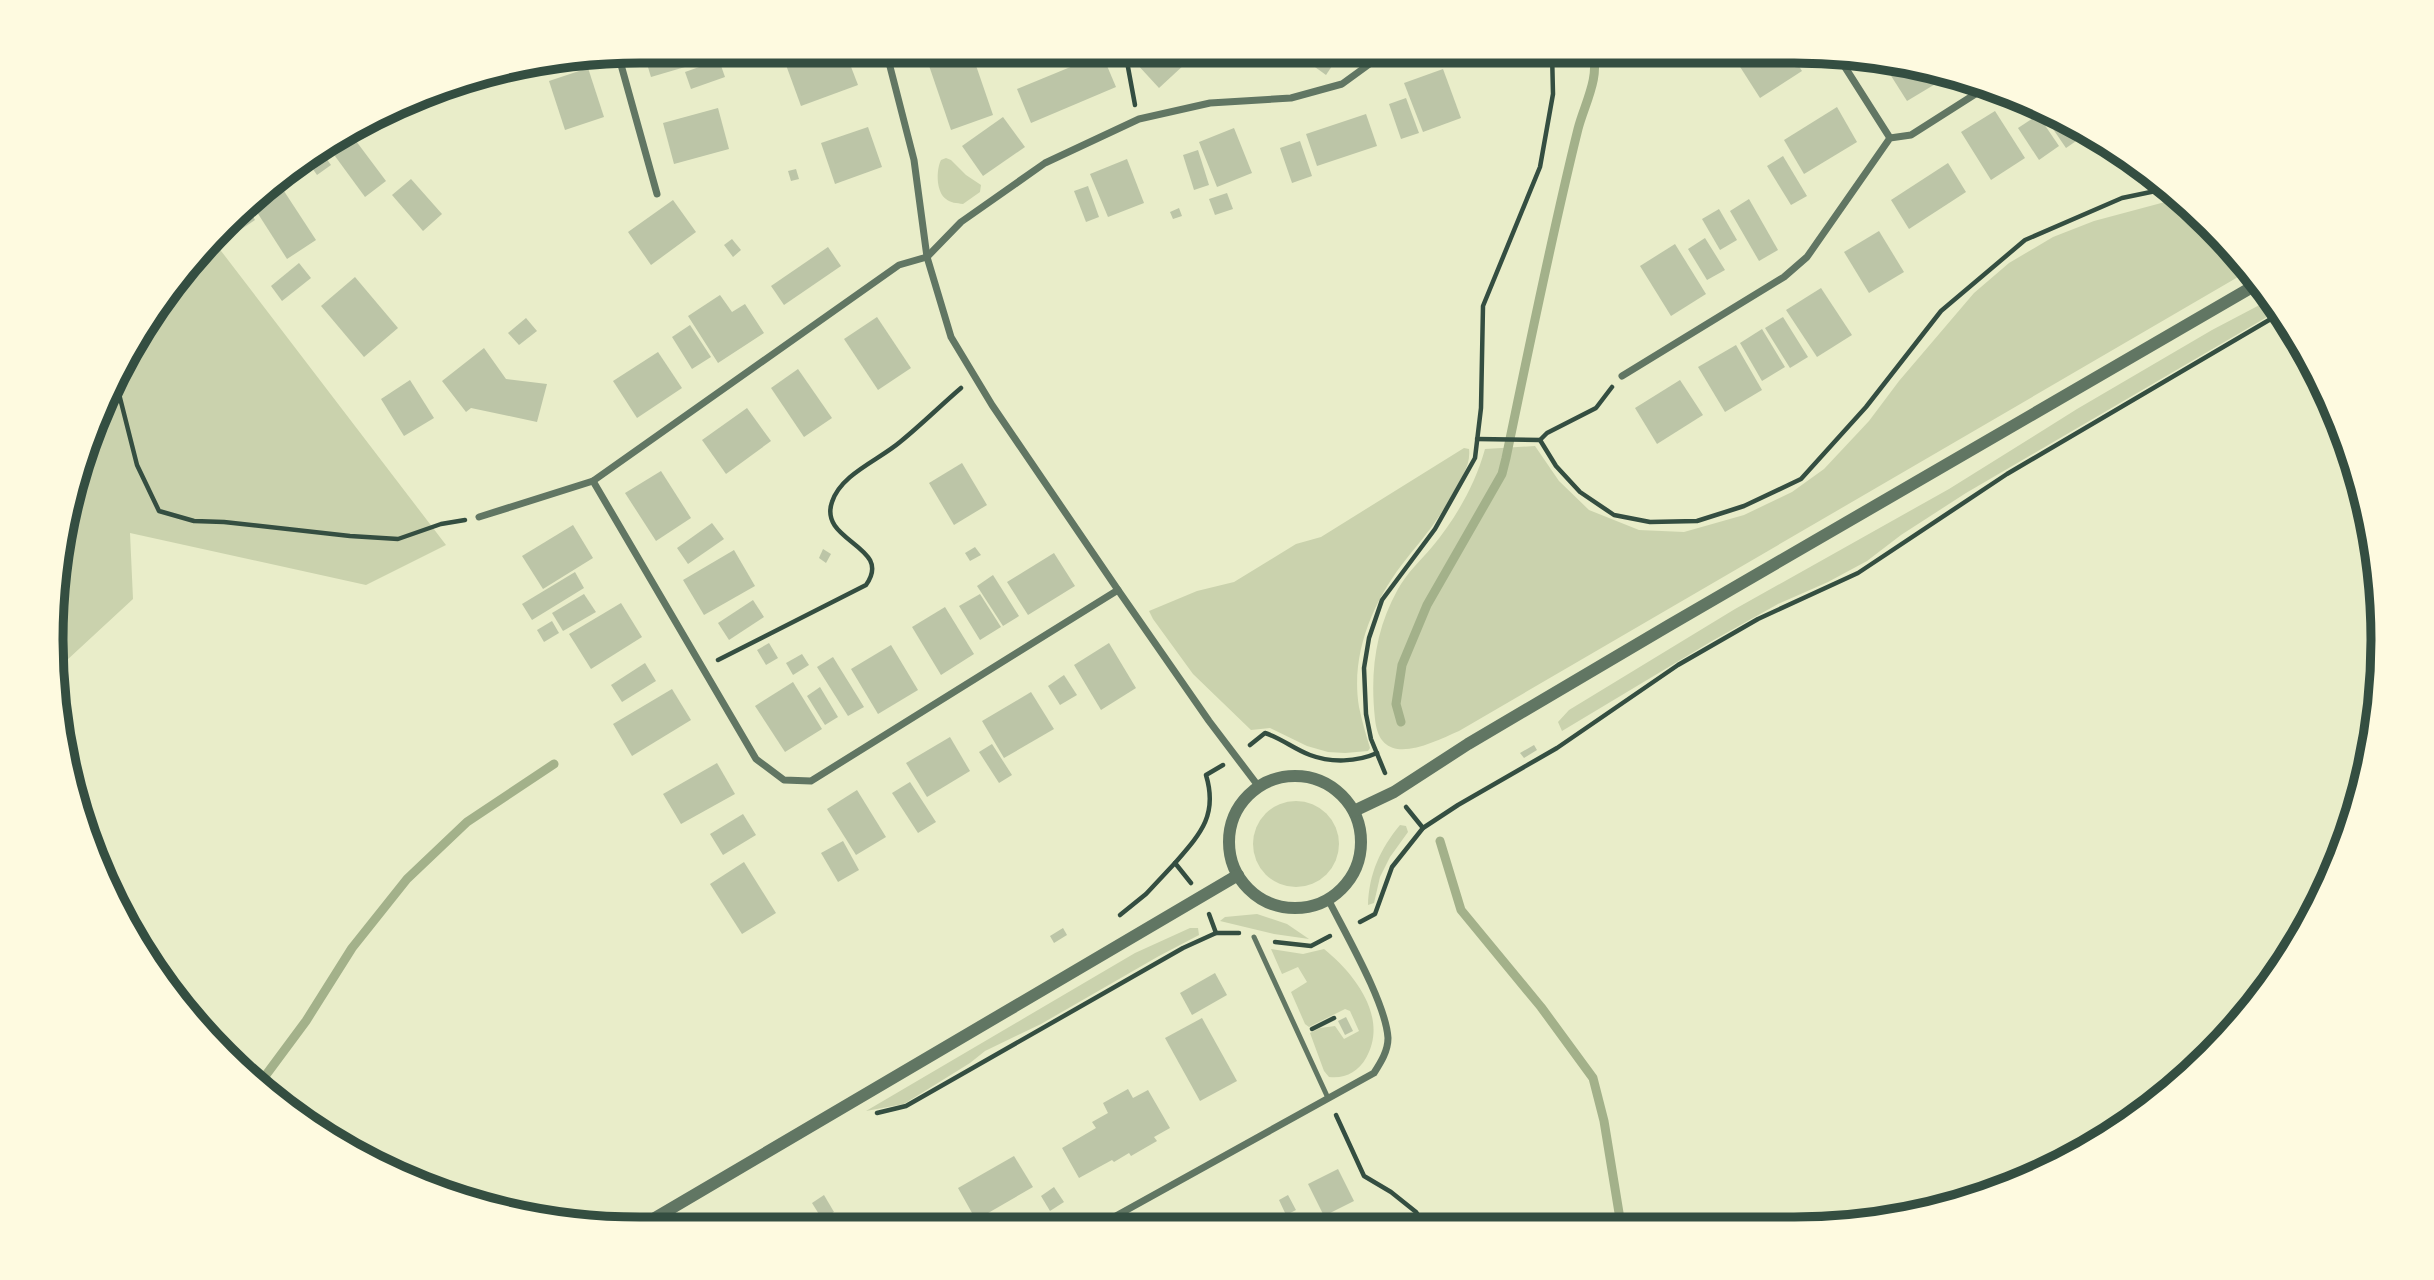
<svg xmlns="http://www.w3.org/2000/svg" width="2434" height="1280" font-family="'Noto Sans',sans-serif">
<rect width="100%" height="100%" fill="#e9edc9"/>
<!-- green -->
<g fill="#cad2ad">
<path d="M946 158 951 160 966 175 981 185 980 192 963 204C957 203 950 203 946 199 936 192 936 170 941 160Z"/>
<path d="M2180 198 2237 252 2250 270 1459 731C1429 744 1380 770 1375 719 1370 673 1375 630 1398 589 1407 573 1420 561 1432 547 1456 518 1475 485 1485 449L1535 446 1559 481 1589 510 1639 530 1684 532 1744 515 1792 492 1824 469 1869 421 1899 381 1974 293 2009 263 2053 237 2094 221Z"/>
<path d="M215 243 446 545 366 585 130 533 133 599 53 673 71 488 150 313Z"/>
<path d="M2271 299 2279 310 1966 493 1901 535 1867 561 1828 582 1778 604 1712 641 1562 731 1558 722 1569 710 1735 609 1949 489 2077 409 2212 330Z"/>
<path d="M1464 448 1469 449C1471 465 1461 479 1453 493 1440 518 1424 537 1407 558 1374 599 1350 653 1359 707 1362 721 1366 735 1370 748L1368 751 1345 753 1328 752 1307 746 1270 728 1251 730 1193 674 1153 619 1149 611 1197 591 1234 582 1296 544 1321 537Z"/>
<circle cx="1296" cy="844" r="43"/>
<path d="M1400 825 1406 826 1408 832 1390 857 1380 877 1374 903 1368 905C1369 874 1380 849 1400 825Z"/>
<path d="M1257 914 1287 924 1309 939 1274 934 1220 921 1225 917Z"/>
<path d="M1190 928H1198L1199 935 1159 956 1041 1024 985 1051 970 1063 904 1104 866 1111 1135 953Z"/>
<path d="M1271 949 1303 954 1324 949C1355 974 1389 1018 1366 1058 1358 1072 1345 1079 1329 1077L1324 1071 1310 1033 1320 1028 1335 1026 1344 1039 1359 1031 1350 1011 1345 1009 1309 1027 1305 1024 1291 992 1307 982 1298 967 1282 974Z"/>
</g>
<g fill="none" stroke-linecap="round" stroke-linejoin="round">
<!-- stream -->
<g stroke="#a3b18a" stroke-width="9">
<path d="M1401 722 1396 704 1402 665 1427 605 1502 474 1506 458C1529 348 1551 238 1578 129 1584 105 1601 76 1592 52"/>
<path d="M1440 841 1461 910 1541 1007 1593 1078 1604 1121 1621 1225"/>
<path d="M260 1083 306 1021 352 948 407 879 467 822 554 764"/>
</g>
</g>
<!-- building -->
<g fill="#bcc5a7">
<path d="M643 51H698L702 62 651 77Z"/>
<path d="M825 51H845L858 85 801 106 786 65Z"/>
<path d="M924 51H971L993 115 951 130Z"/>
<path d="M1149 51H1199L1159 88 1136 63Z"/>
<path d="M1299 51H1342L1326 75 1297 54Z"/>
<path d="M1747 52H1790L1802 71 1760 98 1735 59Z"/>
<path d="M1102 54 1116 87 1031 123 1017 89Z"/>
<path d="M719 60 725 77 691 89 685 72Z"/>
<path d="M1881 60 1935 69 1942 80 1907 101Z"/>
<path d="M588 68 604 117 565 130 549 81Z"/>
<path d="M1443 69 1461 118 1423 132 1404 83Z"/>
<path d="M1406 98 1419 133 1401 139 1389 104Z"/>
<path d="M1837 107 1857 142 1804 174 1784 140Z"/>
<path d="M2043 107 2073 123 2082 137 2066 148 2040 110Z"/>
<path d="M718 108 729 149 674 164 663 123Z"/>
<path d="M1995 111 2025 158 1991 180 1961 132Z"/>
<path d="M1366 114 1377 146 1317 166 1306 134Z"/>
<path d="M2038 115 2059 146 2039 160 2018 128Z"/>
<path d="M1003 117 1025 147 983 176 962 146Z"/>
<path d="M868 127 882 167 835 184 821 143Z"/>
<path d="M1234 128 1252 173 1217 187 1199 142Z"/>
<path d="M353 137 386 181 365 197 332 152Z"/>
<path d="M1300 141 1312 176 1292 183 1280 148Z"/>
<path d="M1198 150 1209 185 1194 190 1183 155Z"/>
<path d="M321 151 331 165 317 175 306 159Z"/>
<path d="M1783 156 1807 196 1791 205 1767 166Z"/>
<path d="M1127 159 1144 203 1108 217 1090 174Z"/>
<path d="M1948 163 1966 192 1909 229 1891 200Z"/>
<path d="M796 169 799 179 791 181 788 171Z"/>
<path d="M411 179 442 214 423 231 392 195Z"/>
<path d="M1088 186 1099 217 1086 222 1074 191Z"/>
<path d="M282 188 316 240 287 259 253 206Z"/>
<path d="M1227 193 1233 209 1215 215 1209 199Z"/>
<path d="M1749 199 1778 250 1759 261 1730 211Z"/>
<path d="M673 200 696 232 651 265 628 232Z"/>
<path d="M248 208 255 220 240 230 235 222Z"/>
<path d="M1179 208 1182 216 1173 219 1170 212Z"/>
<path d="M1719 209 1737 240 1720 250 1702 219Z"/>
<path d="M1879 231 1904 272 1869 293 1844 252Z"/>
<path d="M1705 238 1725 270 1707 280 1688 249Z"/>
<path d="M732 239 741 250 733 257 724 245Z"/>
<path d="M1675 244 1706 294 1671 316 1640 266Z"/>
<path d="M828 247 841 266 784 305 771 286Z"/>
<path d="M299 263 311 278 282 301 271 286Z"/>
<path d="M355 277 398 328 364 357 321 306Z"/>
<path d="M1821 288 1852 335 1817 357 1786 310Z"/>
<path d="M720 295 732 312 745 304 764 333 718 363 688 316Z"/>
<path d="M877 317 911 368 878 390 844 339Z"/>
<path d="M1783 317 1808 357 1790 368 1765 328Z"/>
<path d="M526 318 537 331 519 345 508 333Z"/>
<path d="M690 325 711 357 692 369 672 337Z"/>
<path d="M1762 329 1785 367 1762 381 1740 343Z"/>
<path d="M1736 345 1762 390 1725 412 1698 367Z"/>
<path d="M484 348 506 379 547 384 537 422 471 408 466 412 442 381Z"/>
<path d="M658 352 682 388 637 418 613 381Z"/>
<path d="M798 369 832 418 804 437 771 388Z"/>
<path d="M410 380 434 418 404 436 381 399Z"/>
<path d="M1680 380 1703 415 1657 444 1635 408Z"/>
<path d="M747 408 771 441 726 474 702 440Z"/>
<path d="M962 463 987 505 954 525 929 483Z"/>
<path d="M661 471 691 518 656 541 625 493Z"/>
<path d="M712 523 724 539 688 564 677 548Z"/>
<path d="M573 525 593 558 543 589 522 556Z"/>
<path d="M975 547 981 555 970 561 965 553Z"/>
<path d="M823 549 831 554 826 563 819 558Z"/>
<path d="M734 550 755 586 704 615 683 580Z"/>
<path d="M1054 553 1075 586 1028 615 1007 582Z"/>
<path d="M575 572 584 588 532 620 522 604Z"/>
<path d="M993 575 1019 616 1003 626 977 586Z"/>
<path d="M584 594 596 612 563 631 552 613Z"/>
<path d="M980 594 1001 627 980 640 959 606Z"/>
<path d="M753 600 764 617 729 640 718 623Z"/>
<path d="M621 603 642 637 591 669 569 634Z"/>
<path d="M945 607 974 654 941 675 912 627Z"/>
<path d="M552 621 559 633 544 642 537 630Z"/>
<path d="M769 643 778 658 766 665 757 650Z"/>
<path d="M1109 643 1136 688 1101 710 1074 665Z"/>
<path d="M891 645 918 690 878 714 851 669Z"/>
<path d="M802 654 809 665 793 675 786 663Z"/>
<path d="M833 657 864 707 848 716 817 667Z"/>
<path d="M645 663 656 681 622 702 611 685Z"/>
<path d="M1064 675 1077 695 1060 705 1048 686Z"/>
<path d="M793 682 822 729 785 752 755 706Z"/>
<path d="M820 687 838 717 825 725 807 696Z"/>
<path d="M672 689 691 720 632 756 613 724Z"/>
<path d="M1031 692 1054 729 1004 758 982 721Z"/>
<path d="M950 737 970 771 927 797 906 763Z"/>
<path d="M992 744 1012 775 999 783 979 752Z"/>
<path d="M1534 745 1537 750 1524 758 1520 753Z"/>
<path d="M717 763 735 794 681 824 663 794Z"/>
<path d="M910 782 936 822 918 833 892 793Z"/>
<path d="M857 790 886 837 856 855 827 809Z"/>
<path d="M743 814 756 835 723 855 710 834Z"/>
<path d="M843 841 859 870 838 882 821 853Z"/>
<path d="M744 862 776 913 742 934 710 884Z"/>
<path d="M1063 928 1067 935 1054 943 1050 936Z"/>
<path d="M1215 973 1227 995 1192 1015 1180 993Z"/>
<path d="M1346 1017 1353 1031 1345 1035 1338 1021Z"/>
<path d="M1202 1018 1237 1081 1200 1101 1165 1038Z"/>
<path d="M1128 1089 1133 1098 1148 1090 1170 1128 1154 1137 1157 1141 1131 1156 1129 1153 1114 1162 1112 1160 1079 1178 1062 1148 1096 1128 1092 1122 1108 1113 1103 1103Z"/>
<path d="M1014 1156 1033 1187 976 1220 958 1188Z"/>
<path d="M1338 1169 1354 1201 1324 1216 1308 1184Z"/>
<path d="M1054 1187 1064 1202 1050 1211 1041 1196Z"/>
<path d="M824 1195 834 1212 822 1219 812 1203Z"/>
<path d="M1288 1195 1296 1210 1286 1215 1279 1200Z"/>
<path d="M969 1218 974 1227H954Z"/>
</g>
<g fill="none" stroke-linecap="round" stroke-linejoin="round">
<!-- path -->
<g stroke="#344e41" stroke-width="4.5">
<path d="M1125 51 1135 105"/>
<path d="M117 386 137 465 159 511 194 521 224 522 350 536 398 539 441 524 465 520"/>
<path d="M1477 439 1540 440 1547 433 1596 408 1612 387"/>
<path d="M1540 440 1556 466 1580 492 1614 515 1650 522 1697 521 1744 506 1801 479 1866 407 1941 311 2025 240 2122 198 2170 188"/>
<path d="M718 660 866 585C894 546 818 542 832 502 841 474 879 460 900 442 921 425 940 406 961 388"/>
<path d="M1250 745 1265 733C1281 738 1294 749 1310 755 1331 763 1357 762 1377 753"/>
<path d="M1385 773 1371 739 1366 714 1364 668 1369 638 1382 600 1435 529 1475 458 1481 408 1483 306 1540 167 1553 94 1552 52"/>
<path d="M1406 807 1423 828"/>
<path d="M1191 883 1175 863C1201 833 1218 815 1206 775L1223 765"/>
<path d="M1209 914 1216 933"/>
<path d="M1120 915 1146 894 1175 863"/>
<path d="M1360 922 1375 914 1392 867 1423 828 1458 805 1557 748 1678 665 1758 619 1858 573 2007 474 2281 313"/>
<path d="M1275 942 1311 946 1330 936"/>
<path d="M1312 1029 1334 1018"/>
<path d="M877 1113 906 1106 1183 948 1216 933H1239"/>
<path d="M1336 1115 1364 1176 1391 1192 1416 1212 1425 1226"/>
</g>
<!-- service -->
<path stroke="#617663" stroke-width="5" d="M1254 937 1328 1098"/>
<!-- minor -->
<g stroke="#617663" stroke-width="7">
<path d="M886 51 914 160 927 257 951 337 992 405 1118 590 1209 721 1259 787"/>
<path d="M1836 53 1890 138"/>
<path d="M618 54 657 194"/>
<path d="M1622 376 1784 277 1807 257 1890 138 1911 135 1988 86"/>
<path d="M593 481 756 759 784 780 811 781 1118 590"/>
<path d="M479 517 593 481 899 265 927 257 961 222 1045 163 1139 119 1210 103 1291 98 1342 84 1386 52"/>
<path d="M1096 1227 1374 1073C1381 1062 1388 1051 1388 1038 1386 1003 1345 933 1328 899"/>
</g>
<!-- tertiary -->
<g stroke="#617663" stroke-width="12">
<circle cx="1295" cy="842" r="66"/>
<path d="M1354 811 1394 792 1468 744 1668 626 2259 283"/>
<path d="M638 1228 1238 875"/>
</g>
</g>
<!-- crop -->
<path d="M0 0H2434V1280H0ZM640 63H1794A577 577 0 0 1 2371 640V640A577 577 0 0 1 1794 1217H640A577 577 0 0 1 63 640V640A577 577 0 0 1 640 63Z" fill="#fefae0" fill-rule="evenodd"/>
<path fill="none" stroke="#344e41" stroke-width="9" d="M640 63H1794A577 577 0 0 1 2371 640V640A577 577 0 0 1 1794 1217H640A577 577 0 0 1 63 640V640A577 577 0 0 1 640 63Z"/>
</svg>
